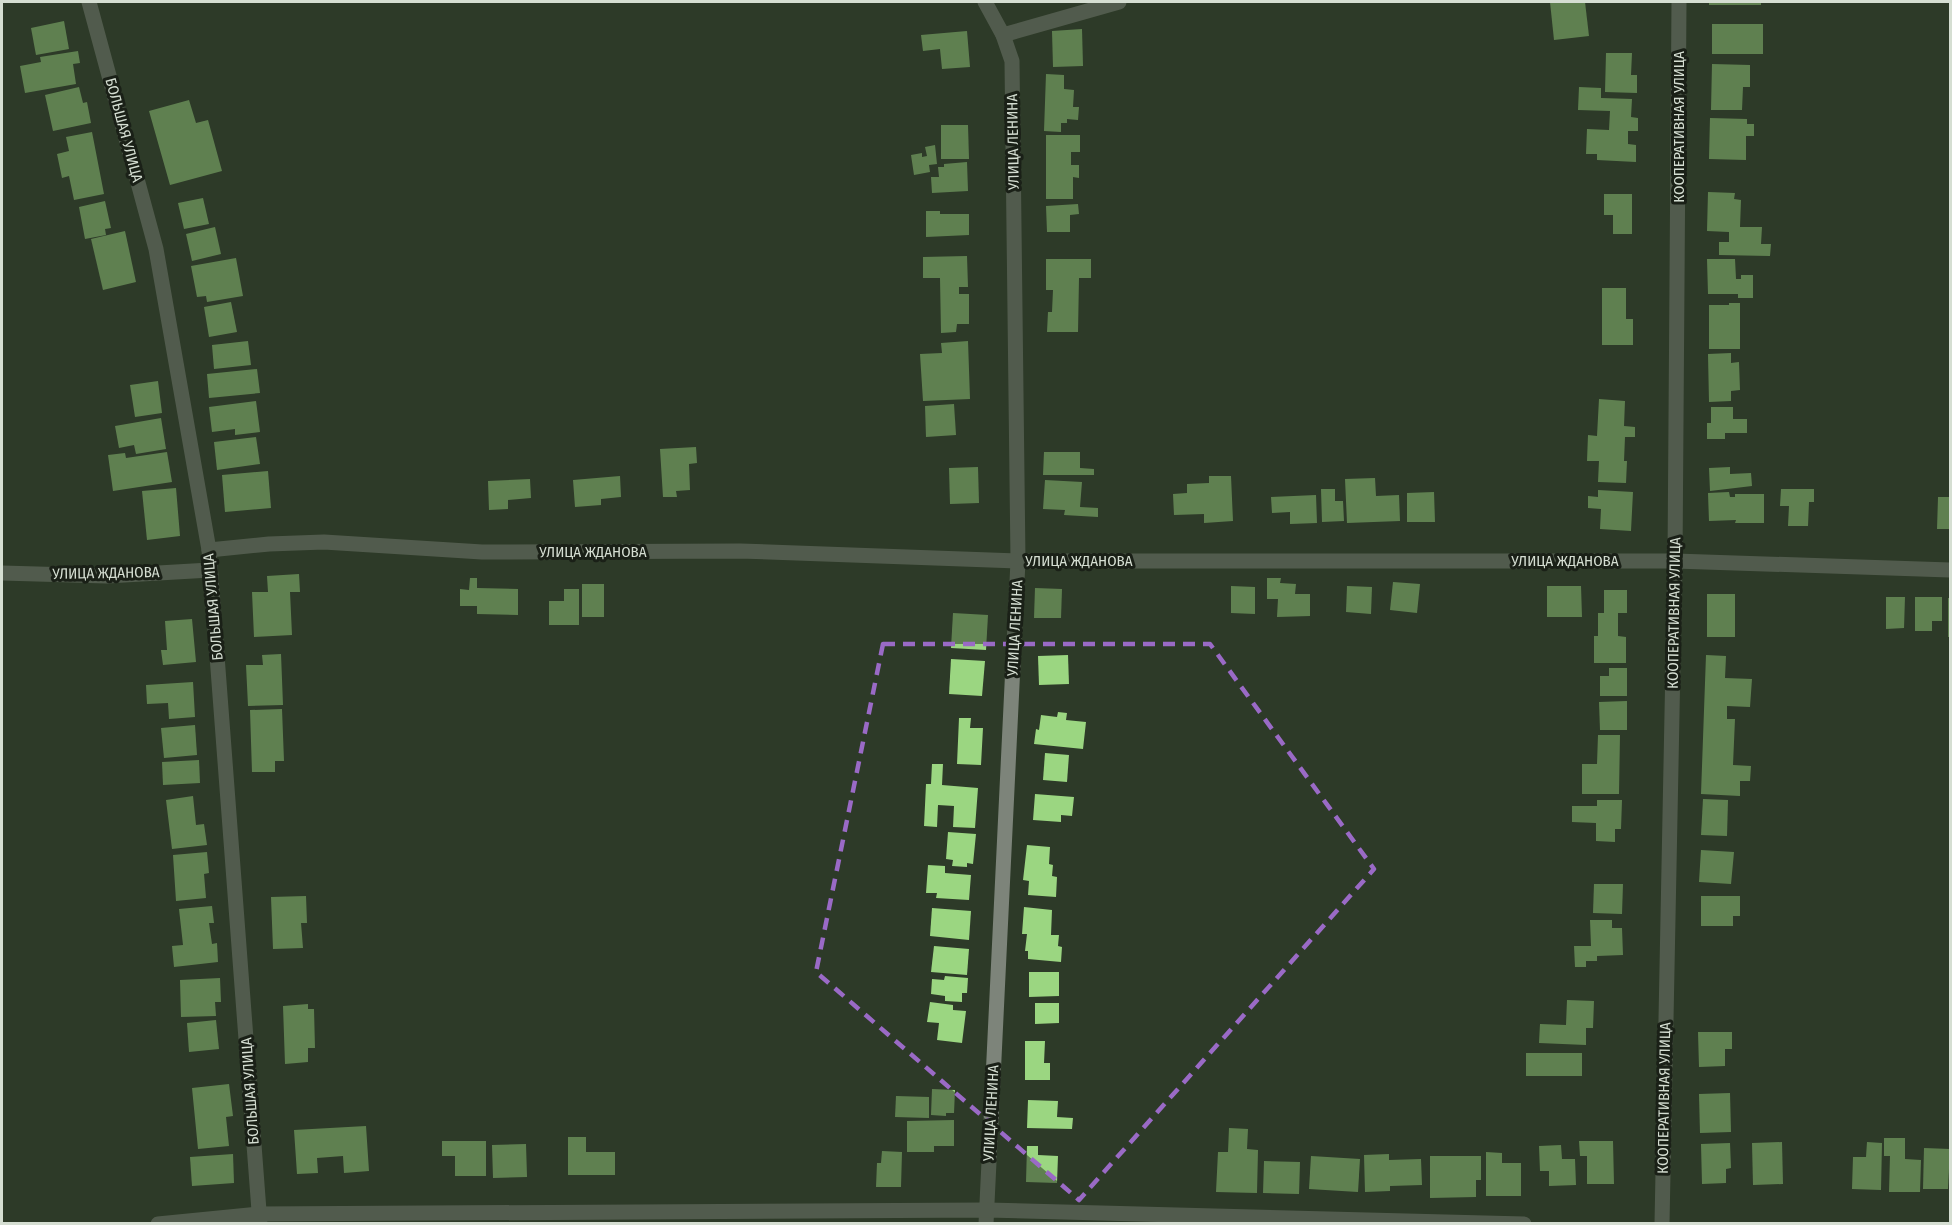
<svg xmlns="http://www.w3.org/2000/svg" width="1952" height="1225" font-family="'Fira Sans Condensed',sans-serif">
<rect width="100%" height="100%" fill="#2d3a28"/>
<!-- building -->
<g fill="#9bd681">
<path d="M1550 2H1585L1589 36 1554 40Z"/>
<rect x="1709" y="2" width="52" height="3"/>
<path d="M64 21 69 49 36 55 31 28Z"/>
<rect x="1712" y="24" width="51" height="30"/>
<path d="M1082 29 1083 66 1053 67 1052 31Z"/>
<path d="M967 31 970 67 942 69 940 49 923 51 921 35Z"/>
<path d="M78 51 80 63 73 64 76 84 25 93 20 66 41 62 40 57Z"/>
<path d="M1606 53H1632L1631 75H1637V93L1605 92Z"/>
<path d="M1712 64 1750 65V87H1743L1742 110H1711Z"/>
<path d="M1046 74 1064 75V89L1074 90 1073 107H1079L1078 120 1067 119V123H1061V132L1044 131Z"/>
<path d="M79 87 83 103 87 102 91 123 53 131 45 95Z"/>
<path d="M1579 87 1601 88V98L1632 99 1631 117 1638 118V131H1628V144L1636 145V162L1597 160V154H1586L1587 129 1609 130 1610 111 1578 110Z"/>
<path d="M189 100 196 123 208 120 222 171 170 185 149 111Z"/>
<path d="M1710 118 1747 119V124H1754V136H1746V160L1709 159Z"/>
<path d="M941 125H968L969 159H941Z"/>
<path d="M92 132 104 194 74 200 69 176 62 178 57 154 69 151 66 137Z"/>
<path d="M1046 135H1080V152H1071V165H1079V178L1073 177V199H1046Z"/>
<path d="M935 145 937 164 929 165 930 172 914 175 911 155 922 153V157L927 156 925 147Z"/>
<path d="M967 162 968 191 932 193 931 177H939L938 167H944V164Z"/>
<path d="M1708 192 1735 193 1734 199 1741 200 1740 227H1762L1761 244H1771L1770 256 1719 255V242H1729V232L1707 231Z"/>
<path d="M1604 194H1632V234H1613V215H1604Z"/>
<path d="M203 198 209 224 184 229 178 203Z"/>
<path d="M105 201 111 228 105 229 106 235 85 239 79 207Z"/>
<path d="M1078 204 1079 214 1070 215V232H1047L1046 206Z"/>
<path d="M926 211H940V214H969V235L926 237Z"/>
<path d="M215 227 221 254 192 261 186 234Z"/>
<path d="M125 231 136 282 103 290 91 239Z"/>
<path d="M967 256 968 287H959V294H969V324H957L956 332 941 333 940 278H923V257Z"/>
<path d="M236 258 243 296 207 302 206 296 197 297 191 266Z"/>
<path d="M1046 259H1091V278H1079L1078 332H1047L1048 312H1052L1053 290H1046Z"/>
<path d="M1707 259H1735L1736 279H1741V275H1753V298H1738V294H1708Z"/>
<path d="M1602 288H1626V319H1633V345H1602Z"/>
<path d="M231 302 237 332 209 337 204 307Z"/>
<path d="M1729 303H1740V349H1709V305H1729Z"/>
<path d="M248 341 251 365 214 369 212 345Z"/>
<path d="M968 341 970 399 923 401 920 354 942 353 941 343Z"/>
<path d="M1731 353V363L1739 362 1740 390 1731 391V401L1709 402 1708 354Z"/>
<path d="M257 369 260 393 209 398 207 374Z"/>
<path d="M158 381 162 413 135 417 130 385Z"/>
<path d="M1599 399 1625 401 1624 426 1635 427V437H1625L1624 461H1627L1626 483 1598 482 1599 461H1587L1588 435 1597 436Z"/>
<path d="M256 401 260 432 235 435V429L212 432 209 407Z"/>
<path d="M954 404 956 435 926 437 925 406Z"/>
<path d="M1711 407H1733V419H1747V433H1725V439H1707V423H1711Z"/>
<path d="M161 418 166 449 136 454 134 445 119 448 115 426Z"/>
<path d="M256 437 260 464 217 470 214 442Z"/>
<path d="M696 447 697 463 689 464 690 490 676 491 677 497H663L660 449Z"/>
<path d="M167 452 172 482 113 491 108 455 125 453 126 458Z"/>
<path d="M1044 452H1080V468L1094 469V475H1043Z"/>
<path d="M978 467 979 503 950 504 949 468Z"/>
<path d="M1730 467V474L1751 473 1752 486 1710 491 1709 468Z"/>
<path d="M268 471 271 508 225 512 222 475Z"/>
<path d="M620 476 621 497 601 499V505L575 507 573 480Z"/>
<path d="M1209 476H1231L1233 521 1204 523V514L1174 515 1173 494 1187 493V484L1209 483Z"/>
<path d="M1375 478 1376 496 1399 495 1400 521 1347 523 1345 479Z"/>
<path d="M530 479 531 498 508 500V509L489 510 488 481Z"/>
<path d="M1045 480 1082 482 1080 507 1098 508V517L1064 515 1065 510 1043 509Z"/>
<path d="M176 488 180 536 147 540 142 491Z"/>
<path d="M1321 489H1335V501H1343L1344 521 1322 522Z"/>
<path d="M1781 489H1814V502H1809L1808 526H1788L1789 506H1780Z"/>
<path d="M1598 490 1633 492 1631 531 1600 529 1601 509 1588 508V496L1598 497Z"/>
<path d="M1434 492 1435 522H1407V493Z"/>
<path d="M1729 492 1730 497H1735V494H1764V523H1735L1736 520 1709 521 1708 493Z"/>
<path d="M1316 495 1317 523 1290 524V512L1272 513 1271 497Z"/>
<path d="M1938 497H1950V529H1937Z"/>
<path d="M299 574 300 592H290L292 635 254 637 252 592H268L267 576Z"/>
<path d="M470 578H477V588L518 589V615L477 614V606H460V589L469 590Z"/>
<path d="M1267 578H1281L1280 583 1296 584 1295 594H1310V616L1277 617 1278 599H1267Z"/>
<path d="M1393 582 1420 584 1417 613 1390 610Z"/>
<rect x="582" y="584" width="22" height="33"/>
<path d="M1231 586 1255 587V614L1231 613Z"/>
<path d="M1347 586 1372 587 1371 614 1346 612Z"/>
<path d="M1547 586H1581L1582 617H1547Z"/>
<path d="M1035 588 1062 589 1061 618H1034Z"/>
<path d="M564 589H579V625H549V601H564Z"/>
<path d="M1604 590H1627V613H1618V636L1626 637V663H1594V636H1598V613H1604Z"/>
<rect x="1707" y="594" width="28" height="43"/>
<path d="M1886 597H1905L1904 628 1886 629Z"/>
<path d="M1915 597H1942V621H1932V631H1915Z"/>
<rect x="1948" y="598" width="2" height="39"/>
<path d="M953 613 988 615 986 650 951 648Z"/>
<path d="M192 619 196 662 163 665 161 650H167L165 621Z"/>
<path d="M281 654 283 705 248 706 246 665H263L262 655Z"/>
<path d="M1068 655 1069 684 1039 685 1038 656Z"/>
<path d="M1706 655 1726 656 1725 678 1752 679 1750 707 1727 706V719H1735L1733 765 1751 766 1750 781H1740V796L1701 794Z"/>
<path d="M951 659 985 661 982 696 949 694Z"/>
<path d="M1609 668H1627V696H1600V676H1609Z"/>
<path d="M193 682 195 717 169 719 168 703 147 704 146 685Z"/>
<path d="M1627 701V730H1600L1599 702Z"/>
<path d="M282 709 284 761H275V772H252L250 710Z"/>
<path d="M1058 712 1067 713 1066 720 1086 722 1083 749 1034 744 1036 729 1039 730 1041 715 1057 717Z"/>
<path d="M959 718H971L970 728H983L981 765 957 764Z"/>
<path d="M195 725 197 755 164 758 161 728Z"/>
<path d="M1598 735H1620L1619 794H1582V764H1597Z"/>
<path d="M1045 753 1069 755 1067 782 1043 780Z"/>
<path d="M199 760 200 783 163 785 162 762Z"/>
<path d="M932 764H943L942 785 978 788 975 828 953 827 954 806 938 805 937 827 924 826 926 784H931Z"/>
<path d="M1035 794 1074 797 1072 816 1061 815V822L1033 820Z"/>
<path d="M193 796 196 825 204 824 207 845 172 849 166 800Z"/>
<path d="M1703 799 1728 800 1727 836 1701 835Z"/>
<path d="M1597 800H1622L1621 829H1615V842L1596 841V823L1572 822V806H1597Z"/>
<path d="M948 832 976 834 973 864 967 863V867L952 866 953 860 946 859Z"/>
<path d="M1027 845 1050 847 1049 864 1053 865 1052 876 1057 877 1056 897 1028 895 1029 881 1023 880Z"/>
<path d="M1701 850 1734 852 1731 884 1699 882Z"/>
<path d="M207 852 209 873 204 874 206 898 176 901 173 855Z"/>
<path d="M928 865 945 866V873L971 875 969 900 936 898 937 893H926Z"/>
<path d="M1594 884H1623L1622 914 1593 913Z"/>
<path d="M306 896 307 923H301L303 948 273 949 271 897Z"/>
<path d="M1701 896H1740V916H1733V926H1701Z"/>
<path d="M212 906 214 923H209L212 944 217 943 218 962 174 967 172 946 183 945 179 909Z"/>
<path d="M1024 907 1052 910 1051 935H1059L1058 946 1062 947 1061 962 1028 959V951H1025L1027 934H1022Z"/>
<path d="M932 908 971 911 969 940 930 936Z"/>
<path d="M1590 920H1612V928H1622L1623 955 1597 956V961H1586V967H1575L1574 946H1591Z"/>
<path d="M934 946 969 949 967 975 931 972Z"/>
<path d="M1029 972H1059V996L1029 997Z"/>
<path d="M945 976 968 978 967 993H962V1002L945 1001V996L931 994 932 979 944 980Z"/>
<path d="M220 978 221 1002H215L216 1016 181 1017 180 980Z"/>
<path d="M1567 1000 1594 1001 1593 1028H1586V1045L1539 1043 1540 1024 1566 1025Z"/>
<path d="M930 1002 953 1005V1010L966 1011 962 1043 937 1040 939 1023 927 1022Z"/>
<path d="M1035 1003H1059V1023L1035 1024Z"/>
<path d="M308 1004V1009H314L315 1048H308V1062L285 1064 283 1006Z"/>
<path d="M216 1020 219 1049 189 1052 187 1023Z"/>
<path d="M1698 1032H1732V1049H1725V1066L1699 1067Z"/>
<path d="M1025 1041H1045L1044 1063H1050V1080H1025Z"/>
<rect x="1526" y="1053" width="56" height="23"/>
<path d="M229 1084 233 1116 226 1117 229 1146 198 1149 192 1088Z"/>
<path d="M932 1089 955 1090 954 1113H946V1116L931 1115Z"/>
<path d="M1730 1093 1731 1132 1700 1133 1699 1094Z"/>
<path d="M896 1096 929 1097V1118L895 1117Z"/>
<path d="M1028 1100 1058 1101 1057 1117 1073 1118 1072 1129 1027 1128Z"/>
<path d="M954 1120V1146H934V1152H907V1121Z"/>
<path d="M366 1126 369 1171 344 1173 343 1156 317 1158 318 1173 297 1174 294 1130Z"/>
<path d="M1229 1128 1248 1129 1247 1149 1258 1150 1257 1193 1216 1192 1218 1152H1228Z"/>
<path d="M568 1137H586V1152H615V1175H568Z"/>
<path d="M1884 1138H1905V1159L1921 1160 1920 1192H1889L1890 1156H1884Z"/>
<path d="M442 1141H486V1176H455V1156H442Z"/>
<path d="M1579 1141H1613L1614 1184H1587V1156H1580Z"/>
<path d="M1782 1142 1783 1184 1753 1185 1752 1143Z"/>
<path d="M1867 1142 1882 1143 1881 1190 1852 1189 1853 1157H1866Z"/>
<path d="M1730 1143 1731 1168 1726 1169V1183L1702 1184 1701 1144Z"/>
<path d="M526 1144 527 1177 493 1178 492 1145Z"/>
<path d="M1561 1145 1562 1159H1575L1576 1185 1549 1186V1171H1540L1539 1146Z"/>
<path d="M1027 1146H1038V1155L1058 1156 1057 1183 1026 1182Z"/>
<path d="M1924 1148 1950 1149 1948 1189H1923Z"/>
<path d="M882 1151 902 1152 901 1187H876L877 1163H881Z"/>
<path d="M1486 1152 1502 1153V1163H1521V1196H1486Z"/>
<path d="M233 1154 234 1183 192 1186 190 1157Z"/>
<path d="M1389 1154V1160L1421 1159 1422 1185 1390 1186V1191L1365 1192 1364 1155Z"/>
<path d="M1311 1156 1360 1159 1358 1192 1309 1189Z"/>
<path d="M1430 1156H1481V1180H1476V1197L1430 1198Z"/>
<path d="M1264 1161 1300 1162 1299 1194 1263 1193Z"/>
</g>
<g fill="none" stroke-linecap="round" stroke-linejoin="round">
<!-- minor -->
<g stroke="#7d847a" stroke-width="15">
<path d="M89 2 156 249 209 550 260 1224"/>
<path d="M985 2 1003 35 1012 61 1018 561 986 1224"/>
<path d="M1003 35 1119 2"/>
<path d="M209 550 269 544 324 542 482 552 740 551 1018 561H1675L1950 570"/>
<path d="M2 573 107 576 210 570"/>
<path d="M158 1224 259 1214 987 1210 1524 1224"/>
<path d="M1662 1224 1675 561 1679 2"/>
</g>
</g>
<!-- marked area -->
<path d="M0 0H1952V1225H0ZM883 644H1210L1374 869 1079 1200 816 972Z" fill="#2d3a28" fill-opacity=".55" fill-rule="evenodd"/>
<path fill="none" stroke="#9a6ac6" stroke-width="4.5" stroke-dasharray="12 8" stroke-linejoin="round" d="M883 644H1210L1374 869 1079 1200 816 972Z"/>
<g text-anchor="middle" stroke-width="6" stroke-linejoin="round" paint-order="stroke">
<!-- street labels -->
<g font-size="15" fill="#d5ded2" stroke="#1a2017">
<text transform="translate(1679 127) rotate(-90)" y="5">КООПЕРАТИВНАЯ УЛИЦА</text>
<text transform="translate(124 130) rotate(75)" y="5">БОЛЬШАЯ УЛИЦА</text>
<text transform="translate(1013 142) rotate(-91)" y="5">УЛИЦА ЛЕНИНА</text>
<text x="593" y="557">УЛИЦА ЖДАНОВА</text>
<text x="1079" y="566">УЛИЦА ЖДАНОВА</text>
<text x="1565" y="566">УЛИЦА ЖДАНОВА</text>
<text transform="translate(106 573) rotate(-1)" y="5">УЛИЦА ЖДАНОВА</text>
<text transform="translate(213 607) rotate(-95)" y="5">БОЛЬШАЯ УЛИЦА</text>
<text transform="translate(1674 613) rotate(-89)" y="5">КООПЕРАТИВНАЯ УЛИЦА</text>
<text transform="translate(1015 628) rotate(-87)" y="5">УЛИЦА ЛЕНИНА</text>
<text transform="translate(250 1091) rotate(-94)" y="5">БОЛЬШАЯ УЛИЦА</text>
<text transform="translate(1664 1098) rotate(-89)" y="5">КООПЕРАТИВНАЯ УЛИЦА</text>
<text transform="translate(991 1113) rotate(-87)" y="5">УЛИЦА ЛЕНИНА</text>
</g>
</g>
<!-- border -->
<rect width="1952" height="1225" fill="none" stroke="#d5ded2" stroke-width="6"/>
</svg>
